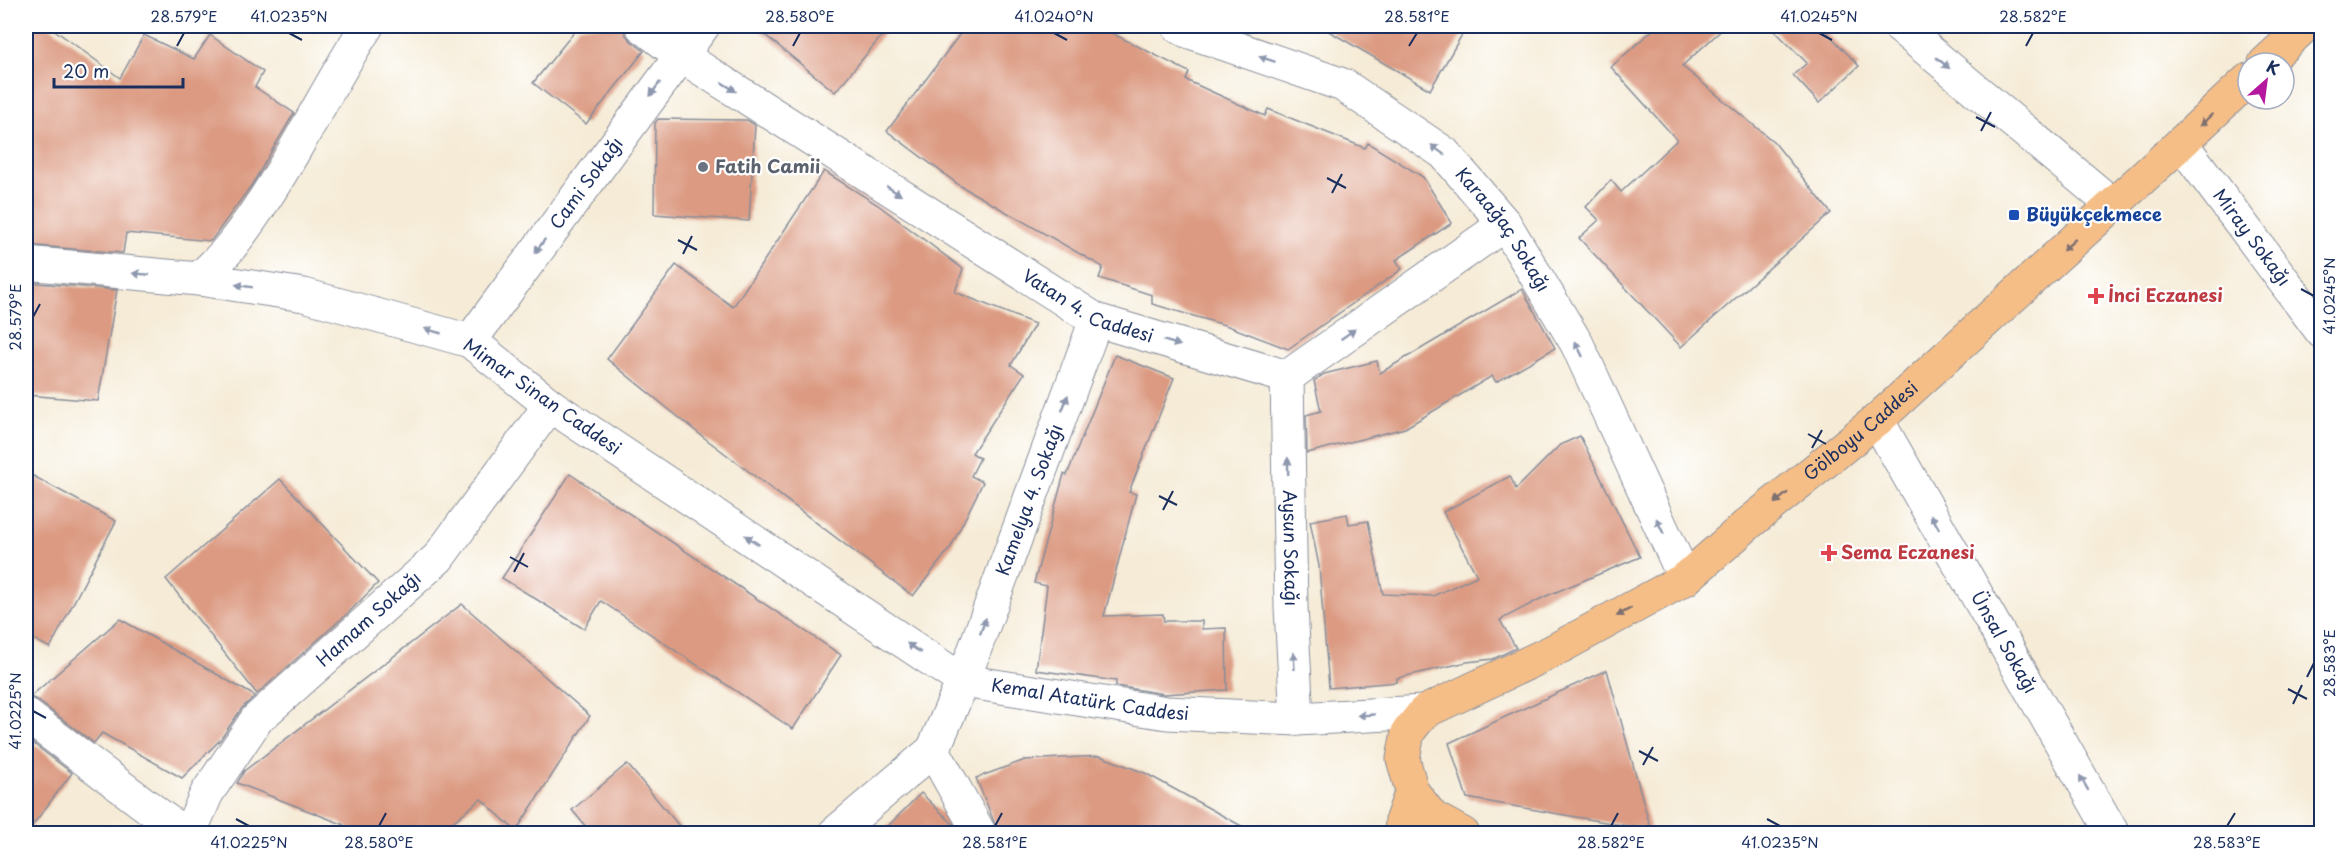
<svg xmlns="http://www.w3.org/2000/svg" width="2347" height="859" font-family="'Playpen Sans',sans-serif">
<rect width="100%" height="100%" fill="#fff"/>
<filter id="ink" filterUnits="userSpaceOnUse"><feTurbulence type="fractalNoise" baseFrequency=".0167" numOctaves="2"/><feDisplacementMap in="SourceGraphic" scale="12" xChannelSelector="R" yChannelSelector="G"/><feConvolveMatrix kernelMatrix="1 2 1 2 8 2 1 2 1" color-interpolation-filters="sRGB"/></filter>
<filter id="wash" filterUnits="userSpaceOnUse"><feTurbulence type="fractalNoise" baseFrequency=".008" numOctaves="4" result="noise"/><feDisplacementMap in="SourceGraphic" scale="24" xChannelSelector="R" yChannelSelector="G"/><feGaussianBlur stdDeviation="1.35" result="paint"/><feColorMatrix in="noise" values="0 0 0 0 0 0 0 0 0 0 0 0 0 0 0 0 0 1.4 0 .05"/><feComposite in="paint" operator="in"/></filter>
<g filter="url(#wash)">
<rect width="100%" height="100%" fill="#f5ebd6"/>
<g id="blocks">
<!-- building -->
<g fill="#db9a81">
<path d="M26 26H49L120 78 144 35 194 59 210 35 263 72 255 87 294 113 253 183 211 241 126 233 123 253 26 245Z"/>
<path d="M579 26H624L625 34 630 40 644 51 586 124 533 83Z"/>
<path d="M754 26H890L835 92Z"/>
<path d="M966 26H1098L1189 72 1186 80 1265 116 1268 109 1365 148 1368 143 1423 177 1452 223 1396 260 1402 269 1288 349 1228 326 1152 304V295L1099 278 1103 267 959 185 887 131Z"/>
<path d="M1320 26H1467L1430 90Z"/>
<path d="M1657 26H1726L1682 66 1774 142 1831 213 1681 347 1579 238 1599 220 1586 207 1611 180 1621 192 1677 140 1611 67Z"/>
<path d="M1770 26H1821L1859 66 1819 103 1793 75 1807 63Z"/>
<path d="M658 119 747 120 755 125 749 221 654 214 655 123Z"/>
<path d="M824 171 878 205 963 269 955 292 1035 324 1011 365 1024 374 972 453 980 458 971 476 983 482 951 547 913 596 698 433 607 359 676 265 733 307Z"/>
<path d="M26 282 117 290 98 401 26 395Z"/>
<path d="M1522 289 1555 348 1496 382 1492 376 1405 428 1307 453 1306 415 1321 411 1314 381 1324 374 1377 361 1380 373Z"/>
<path d="M1115 355 1174 378 1129 492 1136 494 1104 616 1163 614 1164 621H1202V629L1226 628 1227 690 1164 694 1116 686V681L1036 670 1047 586 1034 583 1064 474 1067 475Z"/>
<path d="M1580 436 1640 557 1544 597 1500 620 1516 648 1493 659 1467 662 1397 678V682L1329 688 1319 566 1310 521 1347 514 1349 524 1368 521 1383 594 1433 596 1477 576 1443 512 1510 476 1516 489 1560 445Z"/>
<path d="M26 472 116 521 50 648 26 635Z"/>
<path d="M570 474 841 655 793 729 601 601 584 629 502 578Z"/>
<path d="M280 479 378 583 349 612 257 694 166 579Z"/>
<path d="M462 604 590 716 516 831 481 799 438 834H357L342 824 237 783 244 771Z"/>
<path d="M120 619 255 696 242 708 220 740 182 778 102 733 94 743 37 700 30 697Z"/>
<path d="M1607 670 1651 830 1467 798 1449 743Z"/>
<path d="M26 738 72 773 26 834Z"/>
<path d="M1100 756 1145 773 1256 834H999L976 778 1025 760Z"/>
<path d="M627 764 686 834H592L572 810Z"/>
<path d="M921 793 954 825 958 834H880Z"/>
</g>
</g>
</g>
<g filter="url(#ink)">
<use href="#blocks" fill-opacity="0" stroke="#888d9a" stroke-width="1.5"/>
<g fill="none" stroke-linecap="round" stroke-linejoin="round">
<!-- minor casing -->
<g stroke="#888d9a" stroke-width="35">
<g id="minor">
<path id="s1" d="M642 26 680 55 1096 320 1287 377 1505 224"/>
<path id="s2" d="M1178 26 1187 31 1343 85 1444 153 1505 224 1577 344 1685 579"/>
<path d="M1899 26 2113 205"/>
<path id="s3" d="M2181 143 2322 332"/>
<path id="s4" d="M26 263 199 279 304 295 470 341 550 405 963 681 1167 713 1297 719 1424 712"/>
<path d="M199 279C210 268 222 258 231 246 285 178 320 98 367 26"/>
<path id="s5" d="M470 341 703 26"/>
<path id="s6" d="M1287 377 1291 607 1297 719"/>
<path id="s7" d="M1877 420 2113 834"/>
<path d="M26 715 184 834"/>
<path d="M933 750 980 834"/>
<path id="s8" d="M189 834 207 793 257 719 438 558 550 405"/>
<path id="s9" d="M834 834 933 750 963 681 1096 320"/>
</g>
</g>
<!-- major casing -->
<g stroke="#888d9a" stroke-width="35">
<g id="major">
<path d="M2265 63 2305 26"/>
<path d="M1412 791 1432 817 1463 834"/>
<path id="s10" d="M1401 834 1402 819 1412 791 1403 759 1408 732 1424 712 1551 652 1685 579 1748 524 1877 420 2181 143 2248 80"/>
</g>
</g>
<!-- minor -->
<use href="#minor" stroke="#fff" stroke-width="33"/>
<!-- major -->
<use href="#major" stroke="#f6be87" stroke-width="33"/>
</g>
<!-- one-way arrows -->
<defs><path id="oneway-solid" d="M-6-.8H1V-3.2L6.5 0L1 3.2V.8H-6Z" transform="scale(1.5)"/></defs>
<g fill="#8d97ae">
<use href="#oneway-solid" transform="translate(1267 59) rotate(-161)"/>
<use href="#oneway-solid" transform="translate(1943 63) rotate(40)"/>
<use href="#oneway-solid" transform="translate(729 87) rotate(32)"/>
<use href="#oneway-solid" transform="translate(655 89) rotate(126)"/>
<use href="#oneway-solid" transform="translate(1438 150) rotate(-143)"/>
<use href="#oneway-solid" transform="translate(894 191) rotate(32)"/>
<use href="#oneway-solid" transform="translate(540 246) rotate(126)"/>
<use href="#oneway-solid" transform="translate(141 274) rotate(-175)"/>
<use href="#oneway-solid" transform="translate(244 286) rotate(-171)"/>
<use href="#oneway-solid" transform="translate(433 331) rotate(-164)"/>
<use href="#oneway-solid" transform="translate(1348 334) rotate(-35)"/>
<use href="#oneway-solid" transform="translate(1172 343) rotate(17)"/>
<use href="#oneway-solid" transform="translate(1579 349) rotate(-116)"/>
<use href="#oneway-solid" transform="translate(1065 403) rotate(-70)"/>
<use href="#oneway-solid" transform="translate(1288 466) rotate(-91)"/>
<use href="#oneway-solid" transform="translate(1935 522) rotate(-120)"/>
<use href="#oneway-solid" transform="translate(1660 526) rotate(-115)"/>
<use href="#oneway-solid" transform="translate(752 540) rotate(-146)"/>
<use href="#oneway-solid" transform="translate(983 626) rotate(-70)"/>
<use href="#oneway-solid" transform="translate(914 648) rotate(-146)"/>
<use href="#oneway-solid" transform="translate(1294 661) rotate(-93)"/>
<use href="#oneway-solid" transform="translate(1366 715) rotate(177)"/>
<use href="#oneway-solid" transform="translate(2084 783) rotate(-120)"/>
</g>
<g fill="#7e6f70">
<use href="#oneway-solid" transform="translate(2206 120) rotate(136)"/>
<use href="#oneway-solid" transform="translate(2069 245) rotate(138)"/>
<use href="#oneway-solid" transform="translate(1781 498) rotate(141)"/>
<use href="#oneway-solid" transform="translate(1624 612) rotate(151)"/>
</g>
</g>
<!-- ticks -->
<path fill="none" stroke="#1b2f5e" stroke-width="2" d="M289 33 302 40M1054 33 1067 40M1819 33 1832 40M177 46 184 33M793 46 800 33M1409 46 1417 33M2026 46 2033 33M1976 117 1995 127M1981 131 1991 112M1327 178 1346 188M1332 193 1342 174M678 240 697 250M683 254 692 236M2301 289 2314 296M33 317 40 304M1808 434 1826 444M1812 448 1822 430M1159 496 1177 505M1163 510 1173 491M510 557 528 567M514 572 524 553M2307 677 2314 663M2288 689 2307 699M2293 704 2302 685M33 711 46 718M1639 751 1658 761M1643 765 1653 747M236 819 249 826M1767 819 1780 826M379 826 386 813M995 826 1002 813M1611 826 1618 813M2227 826 2235 813"/>
<!-- markers -->
<circle fill="#6b7280" stroke="#fff" stroke-width="2" cx="703" cy="167" r="6"/>
<rect fill="#1a4fb4" stroke="#fff" stroke-width="2" x="2008" y="209" width="12" height="12" rx="3"/>
<g fill="#e0444e" stroke="#fff" stroke-width="2">
<path d="M2093 287h6v6h6v6h-6v6h-6v-6h-6v-6h6z"/>
<path d="M1826 544h6v6h6v6h-6v6h-6v-6h-6v-6h6z"/>
</g>
<g text-anchor="middle" stroke-width="4.5" stroke-linejoin="round" paint-order="stroke">
<!-- worship labels -->
<g font-size="18" font-weight="bold" fill="#5b616d" stroke="#fff" text-anchor="start">
<text x="715" y="173">Fatih Camii</text>
</g>
<!-- street labels -->
<g font-size="18" fill="#1b2f5e" stroke="#fff">
<text dy="6" stroke="none"><textPath href="#s5" startOffset="196">Cami Sokağı</textPath></text>
<text dy="6" stroke="none"><textPath href="#s2" startOffset="394">Karaağaç Sokağı</textPath></text>
<text dy="6" stroke="none"><textPath href="#s3" startOffset="118">Miray Sokağı</textPath></text>
<text dy="6" stroke="none"><textPath href="#s1" startOffset="528">Vatan 4. Caddesi</textPath></text>
<text transform="translate(542 397) rotate(35)" y="6">Mimar Sinan Caddesi</text>
<text dy="6" stroke="none"><textPath href="#s10" startOffset="654">Gölboyu Caddesi</textPath></text>
<text dy="6" stroke="none"><textPath href="#s9" startOffset="398">Kamelya 4. Sokağı</textPath></text>
<text dy="6" stroke="none"><textPath href="#s6" startOffset="171">Aysun Sokağı</textPath></text>
<text dy="6" stroke="none"><textPath href="#s8" startOffset="284">Hamam Sokağı</textPath></text>
<text dy="6" stroke="none"><textPath href="#s7" startOffset="256">Ünsal Sokağı</textPath></text>
<text dy="6" stroke="none"><textPath href="#s4" startOffset="1180">Kemal Atatürk Caddesi</textPath></text>
</g>
<!-- transit labels -->
<g font-size="18" font-weight="bold" fill="#164399" stroke="#fff" text-anchor="start">
<text x="2026" y="221">Büyükçekmece</text>
</g>
<!-- health labels -->
<g font-size="18" font-weight="bold" fill="#be3a42" stroke="#fff" text-anchor="start">
<text x="2108" y="302">İnci Eczanesi</text>
<text x="1841" y="559">Sema Eczanesi</text>
</g>
</g>
<!-- margin -->
<rect width="2347" height="859" fill="none" stroke="#fff" stroke-width="66"/>
<!-- north arrow -->
<g transform="translate(2266 81) rotate(28)"><circle r="28" fill="#ffffff" stroke="#a4acbf" stroke-width="1.5"/>
<path d="M0-4.5L10 22L0 15L-10 22Z" fill="#b5179e"/>
<text y="-9" font-size="16" font-weight="bold" text-anchor="middle" fill="#1b2f5e">K</text>
</g>
<!-- scale -->
<path d="M54 78v9h129v-9" fill="none" stroke="#1b2f5e" stroke-width="3"/>
<text x="63" y="78" font-size="18" fill="#1b2f5e" stroke="#ffffff" stroke-width="4.5" paint-order="stroke">20 m</text>
<rect x="33" y="33" width="2281" height="793" fill="none" stroke="#1b2f5e" stroke-width="2"/>
<g font-size="15" text-anchor="middle" fill="#1b2f5e">
<text x="184" y="22">28.579°E</text>
<text x="289" y="22">41.0235°N</text>
<text x="800" y="22">28.580°E</text>
<text x="1054" y="22">41.0240°N</text>
<text x="1417" y="22">28.581°E</text>
<text x="1819" y="22">41.0245°N</text>
<text x="2033" y="22">28.582°E</text>
<text transform="translate(2330 296) rotate(-90)" y="5">41.0245°N</text>
<text transform="translate(16 317) rotate(-90)" y="5">28.579°E</text>
<text transform="translate(2330 663) rotate(-90)" y="5">28.583°E</text>
<text transform="translate(16 711) rotate(-90)" y="5">41.0225°N</text>
<text x="249" y="848">41.0225°N</text>
<text x="379" y="848">28.580°E</text>
<text x="995" y="848">28.581°E</text>
<text x="1611" y="848">28.582°E</text>
<text x="1780" y="848">41.0235°N</text>
<text x="2227" y="848">28.583°E</text>
</g>
</svg>
